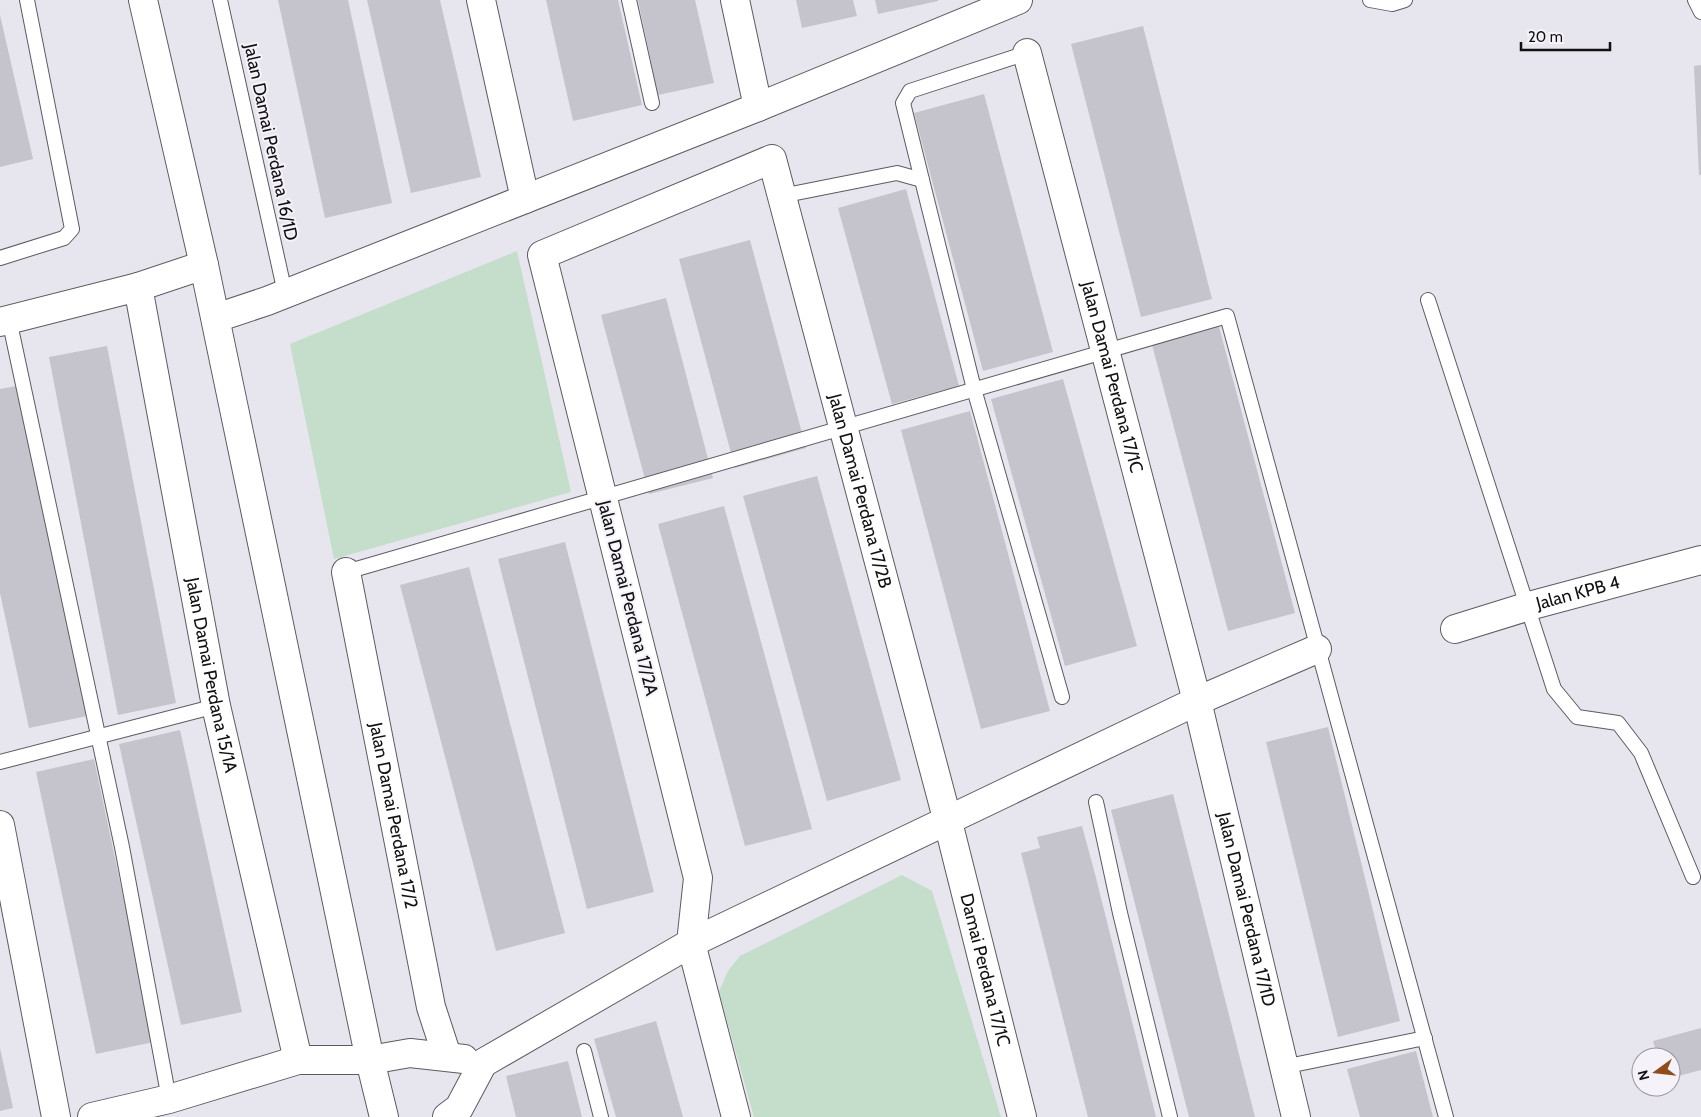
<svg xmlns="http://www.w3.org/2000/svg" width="1701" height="1117" font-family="Cabin,sans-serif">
<rect width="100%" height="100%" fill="#e7e5ed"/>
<!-- green -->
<g fill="#c5ddcb">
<path d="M517 251 571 492 334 559 290 344Z"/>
<path d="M902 875 932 891 1001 1117H754L719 992 728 971 740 956Z"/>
</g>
<!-- building -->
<g fill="#c5c4cc">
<path d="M278 0H348L392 203 325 218Z"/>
<path d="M367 0H440L481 177 411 193Z"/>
<path d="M546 0H618L642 105 573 121Z"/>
<path d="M638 0H695L714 83 658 95Z"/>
<path d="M796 0H853L857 16 802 28Z"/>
<path d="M875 0H938V1L878 14Z"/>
<path d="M0 15 33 159 0 167Z"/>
<path d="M1143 26 1212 299 1141 317 1071 44Z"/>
<path d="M1701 65V175H1699L1694 66Z"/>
<path d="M984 94 1053 352 983 371 914 113Z"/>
<path d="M906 189 959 386 892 404 838 208Z"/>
<path d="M750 240 806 448 735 468 679 259Z"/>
<path d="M666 298 713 478 649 494 601 315Z"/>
<path d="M1218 323 1295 613 1228 631 1151 341Z"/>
<path d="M107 346 176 703 118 715 49 357Z"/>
<path d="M1063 379 1137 646 1065 666 991 399Z"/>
<path d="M22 385 92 715 29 728 0 593V389Z"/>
<path d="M970 411 1050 711 981 729 901 430Z"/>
<path d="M817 476 901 780 827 801 743 496Z"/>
<path d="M724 506 812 829 745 846 658 524Z"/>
<path d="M565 542 654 892 587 909 498 559Z"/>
<path d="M469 567 565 933 496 951 400 585Z"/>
<path d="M1328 727 1400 1021 1338 1037 1266 742Z"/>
<path d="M180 730 242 1012 181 1025 119 744Z"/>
<path d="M94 759 154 1042 96 1054 36 772Z"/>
<path d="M1173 794 1228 1011 1255 1117H1189L1119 841 1111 810Z"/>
<path d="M1082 826 1095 874 1156 1117H1088L1021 853 1040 848 1037 837Z"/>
<path d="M656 1021 683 1117H616L594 1039Z"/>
<path d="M1701 1028V1070L1671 1078V1057H1658L1653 1041Z"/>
<path d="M0 1048 13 1108 0 1111Z"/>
<path d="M1416 1051 1433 1117H1360L1347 1069Z"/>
<path d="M568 1061 582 1117H516L506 1076Z"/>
</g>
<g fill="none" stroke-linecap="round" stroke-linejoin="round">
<!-- lane casing -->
<g stroke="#5d5b62" stroke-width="16">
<g id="lane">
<path d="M220 0 285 293"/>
<path d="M629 0 652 103"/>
<path d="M1370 0 1392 4 1405 0"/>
<path d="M1695 0 1701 12"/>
<path d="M922 180 903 103 910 91 1027 53"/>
<path d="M781 196 897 173 922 180 974 389 1062 697"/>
<path d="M0 258 64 238 72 229 27 0"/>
<path d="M1428 300 1554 689 1577 717 1618 723 1641 753 1693 877"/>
<path d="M9 319 122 847 169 1099"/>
<path d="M346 572 1227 316 1446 1117"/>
<path d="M0 762 216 706"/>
<path d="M1096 802 1120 913 1170 1117"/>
<path d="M584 1051 601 1117"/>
<path d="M1283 1067 1425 1038"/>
</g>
</g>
<!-- street casing -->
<g stroke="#5d5b62" stroke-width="30">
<g id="street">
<path d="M143 0 204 265 370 1060 384 1117"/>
<path d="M481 0 525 199"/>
<path d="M735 0 758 107"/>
<path id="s1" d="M1027 53 1197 701 1296 1117"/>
<path id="s2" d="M138 287 216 706 298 1060"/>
<path d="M216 318 267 301 758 107 1018 0"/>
<path d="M0 322 138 287 204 265"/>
<path id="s3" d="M346 572 431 1007 447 1056"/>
<path id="s4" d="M1455 629 1529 606 1701 560"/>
<path d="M0 825 56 1117"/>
<path d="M92 1117 169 1099 298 1060H370L410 1053 464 1059"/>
<path d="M447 1117 459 1108 483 1063 691 943 1197 701 1317 649"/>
<path id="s5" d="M736 1117 691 943 698 878 542 255 772 159 948 822 1022 1117"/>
</g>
</g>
<!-- lane -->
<use href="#lane" stroke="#fff" stroke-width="14"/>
<!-- street -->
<use href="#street" stroke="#fff" stroke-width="28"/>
</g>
<g text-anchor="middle" stroke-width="4" stroke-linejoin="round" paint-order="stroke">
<!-- street labels -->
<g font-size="18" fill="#111012" stroke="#f5f2fa">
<text transform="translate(271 142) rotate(78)" y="6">Jalan Damai Perdana 16/1D</text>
<text dy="6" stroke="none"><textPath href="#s1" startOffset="335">Jalan Damai Perdana 17/1C</textPath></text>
<text dy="6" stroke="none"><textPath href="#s5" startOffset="1480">Jalan Damai Perdana 17/2B</textPath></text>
<text dy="6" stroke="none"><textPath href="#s4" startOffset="128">Jalan KPB 4</textPath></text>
<text transform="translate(628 598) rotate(76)" y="6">Jalan Damai Perdana 17/2A</text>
<text dy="6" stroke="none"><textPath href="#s2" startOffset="395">Jalan Damai Perdana 15/1A</textPath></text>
<text dy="6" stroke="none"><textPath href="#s3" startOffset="248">Jalan Damai Perdana 17/2</textPath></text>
<text dy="6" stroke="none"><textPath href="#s1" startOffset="884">Jalan Damai Perdana 17/1D</textPath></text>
<text dy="6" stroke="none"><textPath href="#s5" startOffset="1975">Damai Perdana 17/1C</textPath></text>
</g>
</g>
<!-- north arrow -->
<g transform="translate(1656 1072) rotate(255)"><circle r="24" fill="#f5f2fa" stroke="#9a989d"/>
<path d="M0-4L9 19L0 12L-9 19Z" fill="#8e4d19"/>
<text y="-8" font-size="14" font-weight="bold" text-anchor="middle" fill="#111012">N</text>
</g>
<!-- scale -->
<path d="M1521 42v8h89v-8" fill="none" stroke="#111012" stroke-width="2.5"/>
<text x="1528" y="42" font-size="15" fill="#111012" stroke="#f5f2fa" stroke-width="4" paint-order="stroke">20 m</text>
</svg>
